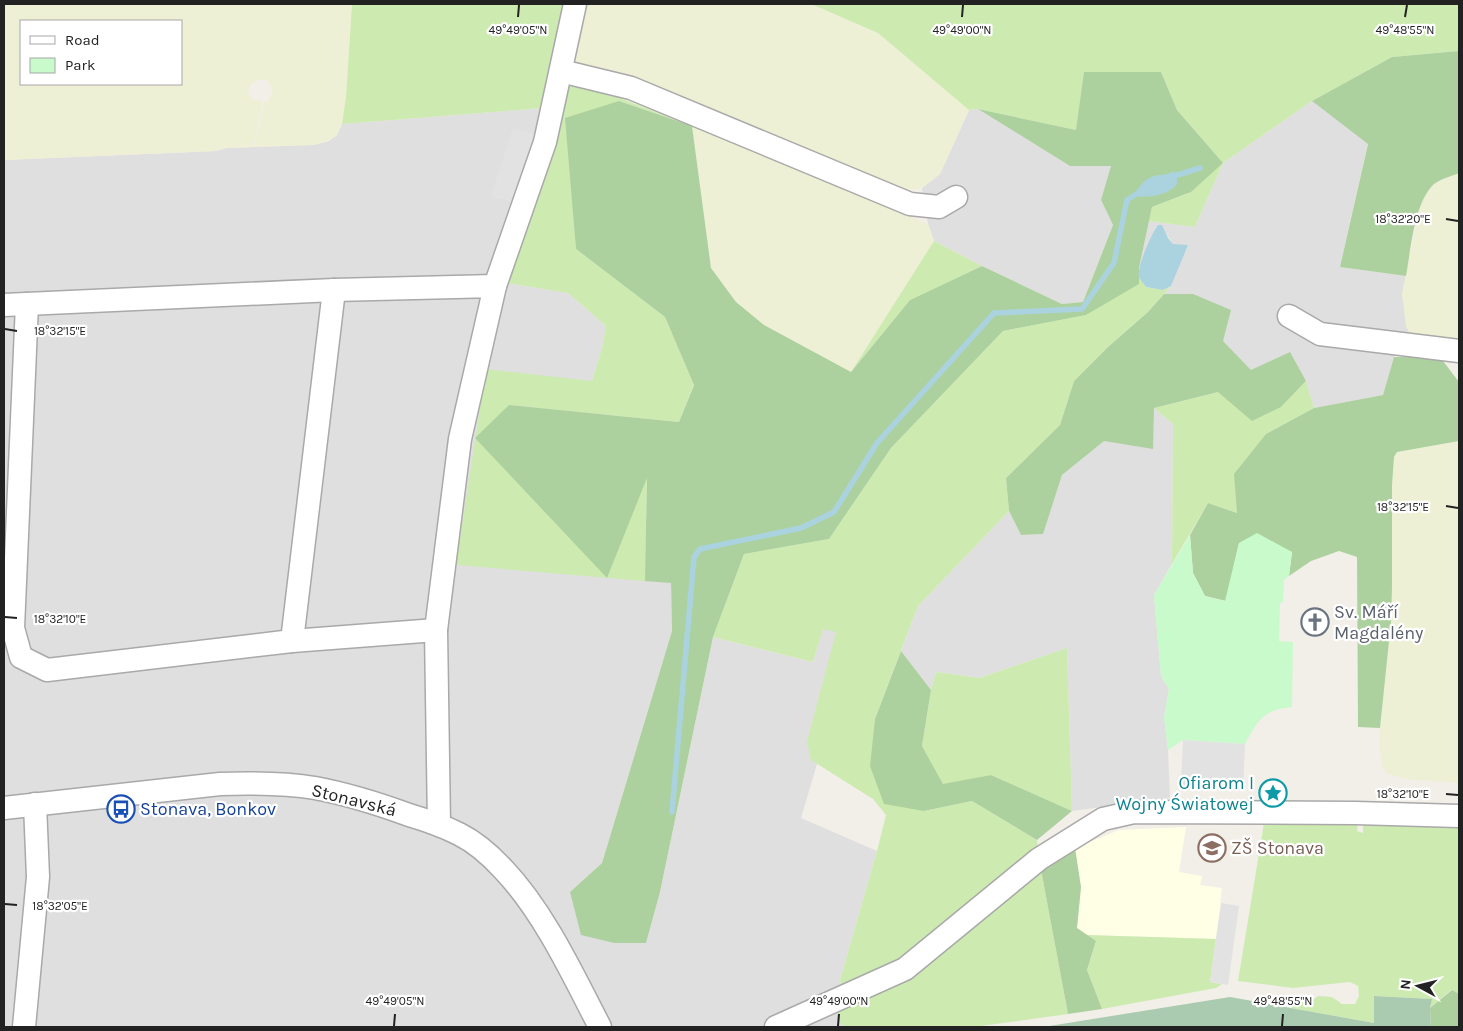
<svg xmlns="http://www.w3.org/2000/svg" width="1463" height="1031" font-family="Karla,sans-serif">
<rect width="100%" height="100%" fill="#f2efe9"/>
<!-- residential -->
<g fill="#e0dfdf">
<path d="M1312 101 1368 143 1340 267 1406 276 1402 294 1410 334 1394 357 1383 395 1314 408 1306 381 1251 370 1223 341 1193 294H1164L1171 286 1178 268 1179 245 1173 244 1165 232 1147 247 1139 268 1149 221 1195 227 1223 163Z"/>
<path d="M543 108 506 283 568 293 606 326 602 348 592 381 671 583 672 631 602 863 570 892 614 943 646 942 660 892 713 637 813 662 823 628 855 636 801 818 877 851 840 980 849 1027H4V160L216 151 226 148 313 145 329 141 337 135 342 124Z"/>
<path d="M978 109 1070 166H1112L1101 200 1113 225 1083 302 1062 304 982 266 934 241 928 224 922 188 940 174 969 110Z"/>
<path d="M1154 408 1173 424 1172 564 1154 595 1161 676 1169 689 1164 717 1168 750 1170 798 1072 811 1067 648 979 678 936 672 931 690 901 651 918 606 1009 511 1021 535 1042 534 1062 475 1104 440Z"/>
</g>
<!-- education -->
<path fill="#ffffe5" d="M1186 827 1179 872 1202 876 1200 885 1222 888 1220 903H1221L1216 939 1087 935 1077 928 1081 888 1075 848 1119 830Z"/>
<!-- farmland -->
<g fill="#eef0d5" fill-rule="evenodd">
<path d="M4 4H352L346 97 342 124 337 135 329 141 313 145 254 147 264 102 268 101 273 90 267 80H259L251 84 248 93 253 100 263 101 253 147 226 148 216 151 4 160ZM21 21H181V84H21Z"/>
<path d="M585 4H811L878 33 969 110 940 174 922 188 904 191 570 65Z"/>
<path d="M692 126 928 224 934 241 851 372 764 325 736 302 711 268Z"/>
<path d="M1459 173V344L1410 334 1406 326 1402 294 1419 210 1426 193 1436 183Z"/>
<path d="M1459 441V783L1406 779 1387 774 1382 766 1379 745 1392 588V485L1394 457 1397 452Z"/>
</g>
<!-- grass -->
<g fill="#cdebb0">
<path d="M352 4H567L543 108 342 124 346 97Z"/>
<path d="M811 4H1459V51L1392 57 1312 101 1223 163 1195 227 1149 221 1152 207 1189 193 1223 163 1177 110 1161 72 1076 130 978 109 969 110 878 33Z"/>
<path d="M581 83 692 126 619 101 573 205 576 249 665 317 694 384 679 422 509 405 607 577 647 476 645 581 456 565 486 369 592 381 602 348 606 326 568 293 506 283 562 89Z"/>
<path d="M934 241 982 266 910 300 851 372Z"/>
<path d="M1139 277 1146 287 1163 290 1171 286 1148 312 1108 347 1074 381 1060 425 1006 478 1009 511 918 606 875 719 924 811 972 801 1037 840 1039 859 1068 1014 974 1027H846L841 1024 835 1009 843 997 840 980 877 851 886 815 873 799 811 760 807 742 836 632 823 629 813 662 713 637 744 554 829 539 891 448 1003 331 1086 315Z"/>
<path d="M1306 381 1314 408 1266 434 1237 513 1208 503 1172 564 1173 424 1154 408 1218 392 1281 407Z"/>
<path d="M1067 648 1072 811 991 775 943 785 922 746 931 690 936 672 979 678Z"/>
<path d="M1264 823H1358L1357 831 1363 833V823L1459 825V994L1451 990 1430 1008 1432 999 1375 996 1374 1023 1291 1008 1297 1001H1311L1318 996 1332 997 1342 1004H1355L1359 996 1358 986 1350 982 1293 988 1238 981Z"/>
<path d="M1087 935 1216 939 1210 982 1222 984 1216 988 1102 1009 1087 970 1096 942Z"/>
</g>
<!-- forest -->
<g fill="#add19e">
<path d="M1459 51V173C1452 176 1441 179 1434 184 1414 203 1411 249 1406 276L1340 267 1368 144 1312 101 1392 57Z"/>
<path d="M1084 72H1161L1177 110 1223 163 1191 192 1152 207 1139 268V284L1086 315 1003 331 891 448 829 539 744 554 713 637 660 892 646 943H614L581 935 570 892 602 863 672 631 671 583 645 581 647 478 607 578 475 438 509 405 679 422 694 385 665 317 576 249 565 118 619 101 692 126 711 268 736 302 764 325 851 372 910 300 982 266 1062 304 1083 302 1113 225 1101 200 1111 166H1070L978 109 1076 130Z"/>
<path d="M1164 294H1193L1231 310 1223 341 1251 370 1290 352 1306 381 1281 407 1252 421 1218 392 1154 408 1153 449 1104 441 1062 475 1043 534 1021 535 1009 511 1006 478 1060 425 1074 381 1108 347 1148 312Z"/>
<path d="M1394 357H1440L1459 382V441L1397 452 1394 457 1392 485V588L1391 622 1380 728 1358 727 1357 557 1339 551 1311 561 1289 576 1292 552 1280 547 1239 543 1226 601 1205 596 1193 573 1190 535 1208 503 1237 513 1234 474 1266 434 1314 408 1383 395Z"/>
<path d="M901 651 931 690 922 746 943 784 991 775 1072 811 1037 840 972 801 924 811 884 804 870 766 875 719Z"/>
<path d="M1075 848 1081 887 1077 928 1096 941 1087 970 1102 1009 1068 1014 1039 859Z"/>
<path d="M1452 990 1459 994V1027H1431L1430 1008Z"/>
</g>
<!-- cemetery -->
<path fill="#aacbaf" d="M1374 996 1432 999 1430 1008 1431 1027H1043L1230 997 1374 1023Z"/>
<!-- park -->
<path fill="#c8facc" d="M1257 533 1292 552 1289 576 1284 580 1283 602 1280 603 1279 641 1293 642 1292 707C1263 710 1258 720 1245 744L1183 740 1168 750 1164 717 1169 689 1161 676 1154 595 1190 535 1193 573 1205 596 1225 601 1239 543Z"/>
<!-- parking -->
<g fill="#e2e2e2">
<path d="M513 128 546 137 523 205 491 196Z"/>
<path d="M1183 740 1245 744 1243 789 1181 785Z"/>
<path d="M1221 903 1239 906 1228 985 1210 982Z"/>
</g>
<!-- water -->
<g fill="#aad3df">
<path d="M1174 171 1177 175V184C1167 196 1148 198 1133 196 1138 188 1144 179 1154 176 1162 174 1166 176 1174 171Z"/>
<path d="M1158 225H1162L1168 238 1173 244 1188 245 1171 286 1163 290 1146 287C1144 284 1140 280 1139 277 1136 268 1152 233 1158 225Z"/>
</g>
<g fill="none" stroke-linecap="round" stroke-linejoin="round">
<!-- stream -->
<g stroke="#aad3df" stroke-width="5.5">
<path d="M1171 177 1200 168"/>
<path d="M672 812 694 557 700 549 801 528 834 512 877 443 994 313 1082 309 1114 263 1127 200 1138 193"/>
</g>
<!-- minor casing -->
<g stroke="#a9a9a9" stroke-width="25">
<g id="minor">
<path d="M561 71 631 88 910 204 939 207 956 197"/>
<path d="M495 286 545 142 575 4"/>
<path d="M27 304 13 628 21 657 47 670 292 641 436 630"/>
<path d="M4 305 334 290 495 286 460 439 436 630 439 825"/>
<path d="M1289 316 1320 334 1459 351"/>
<path d="M292 641 334 290"/>
<path d="M4 808 220 784C251 783 284 783 315 788 347 794 379 804 409 815 426 820 443 826 459 834 475 842 491 856 503 869 544 912 573 975 600 1027"/>
<path d="M24 1027 38 877 35 804"/>
<path d="M776 1027 905 969 1039 859 1103 819 1134 812 1356 813 1459 816"/>
</g>
</g>
<!-- minor -->
<use href="#minor" stroke="#fff" stroke-width="22"/>
</g>
<!-- ticks -->
<path fill="none" stroke="#222" stroke-width="2" d="M518 17 519 5M962 17 963 5M1405 17 1407 5M1446 219 1458 221M5 329 17 331M1446 506 1458 508M5 617 17 618M1446 794 1458 795M5 904 17 905M394 1026 395 1014M838 1026 839 1014M1282 1026 1283 1014"/>
<!-- icons -->
<defs>
<g id="church-ring" transform="scale(1.4375)"><circle r="9.5" fill="#fff" stroke="#6b7280" stroke-width="1.5"/><path d="M-1.2-6h2.4v3.5h3.3v2.4h-3.3V6h-2.4V-.1h-3.3v-2.4h3.3Z" fill="#6b7280"/></g>
<g id="sight-ring" transform="scale(1.4375)"><circle r="9.5" fill="#fff" stroke="#0f9aa8" stroke-width="1.5"/><path d="M0-6L1.8-2.2L6-1.7L2.9 1.2L3.7 5.4L0 3.3L-3.7 5.4L-2.9 1.2L-6-1.7L-1.8-2.2Z" fill="#0f9aa8"/></g>
<g id="bus-ring" transform="scale(1.4375)"><circle r="9.5" fill="#fff" stroke="#1a4fb4" stroke-width="1.5"/><path d="M-5-6H5V4H4V6H2V4H-2V6H-4V4H-5ZM-3.5-4V0h7V-4ZM-3.5 1.2v1.5H-2V1.2ZM2 1.2v1.5H3.5V1.2Z" fill="#1a4fb4"/></g>
<g id="school-ring" transform="scale(1.4375)"><circle r="9.5" fill="#fff" stroke="#8d6e63" stroke-width="1.5"/><path d="M0-5L7-2L0 1L-7-2ZM-4 1L0 2.5L4 1V4Q0 6-4 4Z" fill="#8d6e63"/></g>
</defs>
<g fill-rule="evenodd">
<use href="#church-ring" x="1315" y="622"/>
<use href="#sight-ring" x="1273" y="793"/>
<use href="#bus-ring" x="121" y="809"/>
<use href="#school-ring" x="1212" y="848"/>
</g>
<g text-anchor="middle" stroke-width="4.5" stroke-linejoin="round" paint-order="stroke">
<!-- worship labels -->
<g font-size="18" fill="#5b616d" stroke="#fff" text-anchor="start">
<text x="1334" y="618">Sv. Máří<tspan x="1334" dy="21">Magdalény</tspan></text>
</g>
<!-- culture labels -->
<g font-size="18" fill="#0d838f" stroke="#fff" text-anchor="end">
<text x="1254" y="789">Ofiarom I<tspan x="1254" dy="21">Wojny Światowej</tspan></text>
</g>
<!-- street labels -->
<g font-size="18" fill="#222" stroke="#fff">
<text transform="translate(354 800) rotate(14)" y="6">Stonavská</text>
</g>
<!-- transit labels -->
<g font-size="18" fill="#164399" stroke="#fff" text-anchor="start">
<text x="140" y="815">Stonava, Bonkov</text>
</g>
<!-- education labels -->
<g font-size="18" fill="#785e54" stroke="#fff" text-anchor="start">
<text x="1231" y="854">ZŠ Stonava</text>
</g>
</g>
<g font-size="12" text-anchor="middle" fill="#222" stroke="#fff" stroke-width="4.5" stroke-linejoin="round" paint-order="stroke">
<text x="518" y="34">49°49'05"N</text>
<text x="962" y="34">49°49'00"N</text>
<text x="1405" y="34">49°48'55"N</text>
<text x="1403" y="223">18°32'20"E</text>
<text x="60" y="335">18°32'15"E</text>
<text x="1403" y="511">18°32'15"E</text>
<text x="60" y="623">18°32'10"E</text>
<text x="1403" y="798">18°32'10"E</text>
<text x="60" y="910">18°32'05"E</text>
<text x="395" y="1005">49°49'05"N</text>
<text x="839" y="1005">49°49'00"N</text>
<text x="1283" y="1005">49°48'55"N</text>
</g>
<!-- border -->
<rect width="1463" height="1031" fill="none" stroke="#222222" stroke-width="10"/>
<!-- legend -->
<rect x="20" y="20" width="162" height="65" fill="#ffffff" stroke="#a7a7a7"/>
<rect x="30" y="36" width="25" height="8" fill="#ffffff" stroke="#a7a7a7"/>
<text x="65" y="45" font-size="15" fill="#222222">Road</text>
<rect x="30" y="58" width="25" height="15" fill="#c8facc" stroke="#a7a7a7"/>
<text x="65" y="70" font-size="15" fill="#222222">Park</text>
<!-- north arrow -->
<g transform="translate(1418 986) rotate(277)" stroke="#ffffff" stroke-width="4" paint-order="stroke">
<path d="M0-4L9 19L0 12L-9 19Z" fill="#222222"/>
<text y="-8" font-size="14" font-weight="bold" text-anchor="middle" fill="#222222">N</text>
</g>
</svg>
